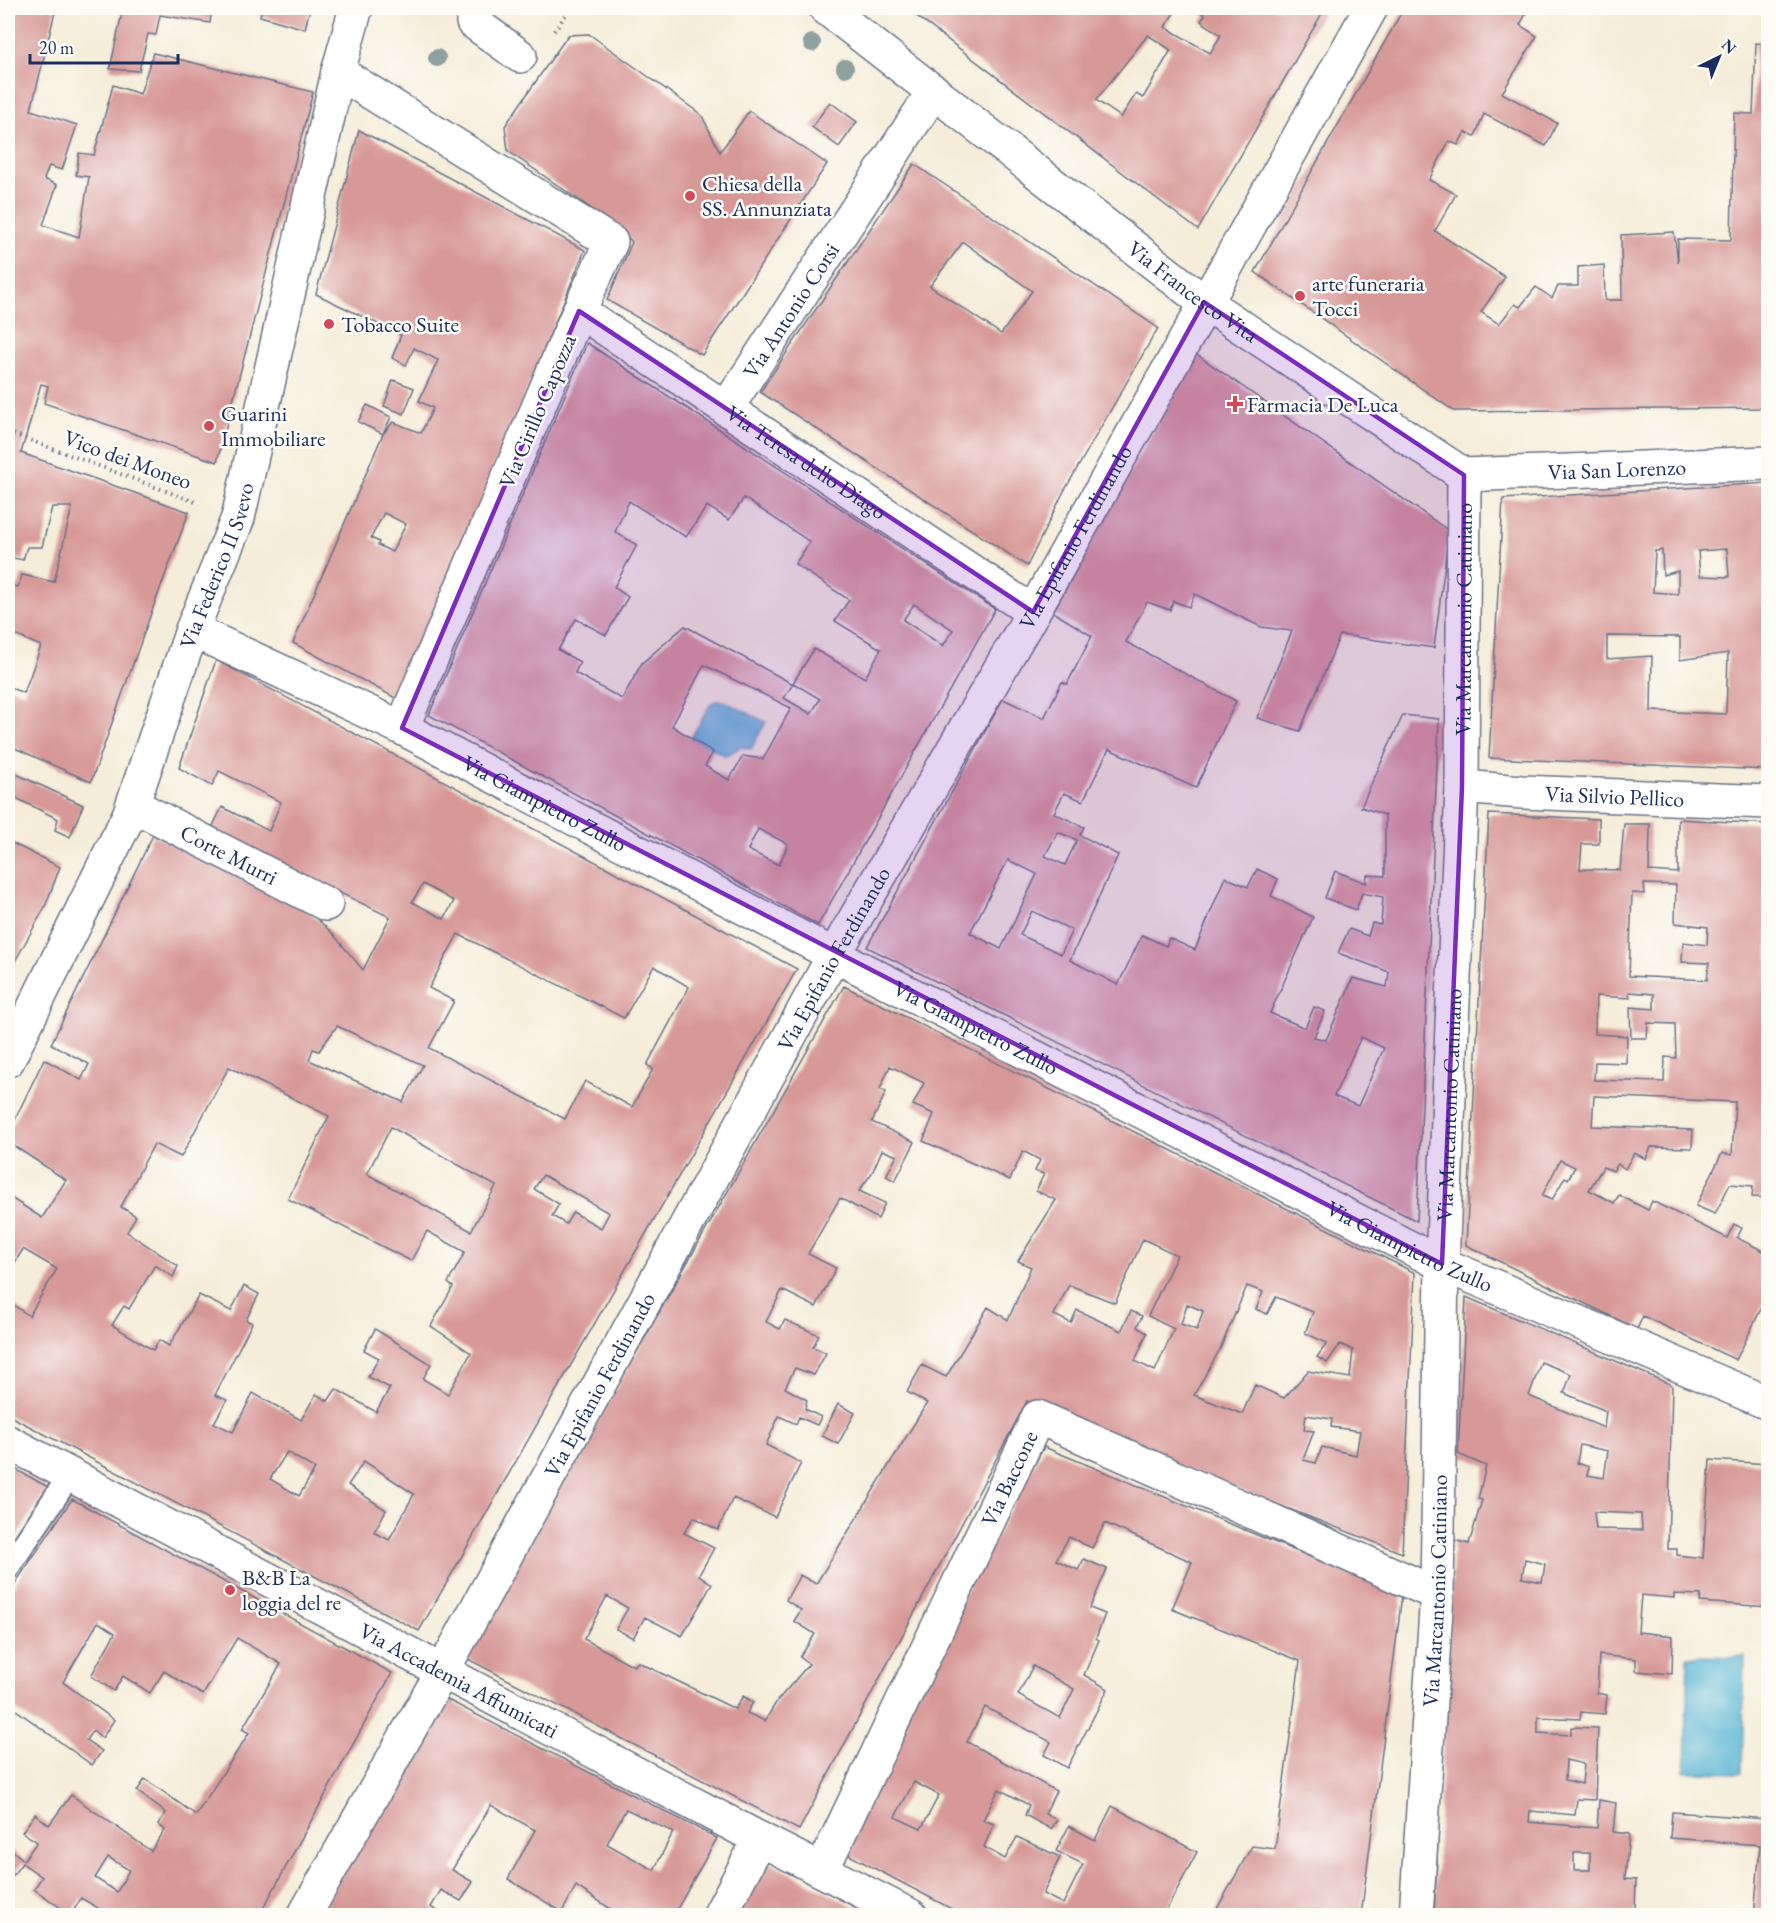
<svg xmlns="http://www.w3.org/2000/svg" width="1776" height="1923" font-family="'EB Garamond',serif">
<rect width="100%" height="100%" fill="#fdfcf7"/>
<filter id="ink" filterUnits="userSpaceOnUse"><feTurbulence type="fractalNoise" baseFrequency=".0167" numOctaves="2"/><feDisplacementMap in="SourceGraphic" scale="12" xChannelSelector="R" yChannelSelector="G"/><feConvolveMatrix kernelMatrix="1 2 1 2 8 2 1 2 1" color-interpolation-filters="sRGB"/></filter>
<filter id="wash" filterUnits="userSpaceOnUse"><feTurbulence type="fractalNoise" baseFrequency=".008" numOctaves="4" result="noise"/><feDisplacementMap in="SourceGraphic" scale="24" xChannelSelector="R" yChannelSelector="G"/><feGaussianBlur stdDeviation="1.35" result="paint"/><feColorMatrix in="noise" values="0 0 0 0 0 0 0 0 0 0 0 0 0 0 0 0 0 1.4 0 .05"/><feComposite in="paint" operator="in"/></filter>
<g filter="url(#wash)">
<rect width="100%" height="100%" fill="#f5edd9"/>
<!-- water -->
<g fill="#52b2d1" stroke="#367098" stroke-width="1.5">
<path d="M715 701H724L766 722 751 749 740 747 726 756 691 738 710 705Z"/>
<path d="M1688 1656 1745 1657 1742 1773 1685 1772Z"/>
</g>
<g id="blocks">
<!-- building -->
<g fill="#d79998" fill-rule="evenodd">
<path d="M8 8H56L31 110 77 125 62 170 49 166 44 179 57 185 43 225 79 237 89 177 76 175 79 153 94 155 113 85 140 94 153 53 313 92 217 462 44 403 48 386 41 384 21 453 189 512 154 605 91 782 8 745V687L24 693 41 646 8 632V585L18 587 22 575 54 582 72 507H52L42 547H27L23 560 8 557V274L13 261 8 259Z"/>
<path d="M123 8H212L210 23 160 15 156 35 148 34 139 71 110 69Z"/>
<path d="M262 8H310L305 29 260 16Z"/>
<path d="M906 8H1177L1165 27 1210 53 1221 35 1201 21 1205 15 1194 8H1325L1198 230ZM1148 35 1171 50 1143 98 1136 94 1121 117 1096 100Z"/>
<path d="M1404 8H1529L1520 25 1537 36 1502 93 1557 123 1546 146 1484 114 1475 136 1465 132 1458 145 1449 141 1429 180 1456 194 1435 231 1505 277 1481 312 1499 324 1515 304 1520 307 1536 287 1552 298 1558 286H1578V267L1604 265 1605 300H1622L1621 235 1674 232 1678 262V239L1731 240 1734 113 1753 114 1756 43 1768 44V408L1454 411 1255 272Z"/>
<path d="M589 34 699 113 702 116 720 152 749 111 827 164 702 355 607 300 632 242 618 227 508 151 505 126 568 35Z"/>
<path d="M830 102 857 122 839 147 812 127Z"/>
<path d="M359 130 585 250 399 700 293 643 383 434 393 422 421 433 433 408 419 401 438 360 414 348 406 365 392 358 401 335 316 294ZM384 513 406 524 392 552 378 545 379 542 371 538Z"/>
<path d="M914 164 1158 328 1063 493 1027 566 760 392ZM963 242 1032 291 1001 334 930 286Z"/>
<path d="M587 343 995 609 818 925 429 715ZM744 498 810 542 795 564 849 600 835 621 881 649 865 678 814 649 793 683 820 699 811 714 784 698 793 684 685 626 642 663 622 699 575 673 580 662 558 650 576 619 606 635 628 597 614 587 637 545 615 532 629 501 686 537 707 506 729 520ZM914 604 953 630 943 646 903 620ZM704 665 791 708 763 759 743 756 729 780 705 766 713 752 672 726ZM758 829 788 844 779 865 748 850Z"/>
<path d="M1196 354 1449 531 1434 648 1340 635 1300 731 1257 718 1292 631 1261 627 1195 594 1189 607 1173 601 1170 610 1147 602 1126 642 1236 701 1196 788 1109 749 1083 801 1064 793 1054 813 1084 827 1080 835 1118 855 1070 960 1118 985 1142 935 1166 946 1169 938 1195 950 1225 877 1248 887 1257 869 1278 879 1271 896 1313 917 1270 1013 1305 1028 1314 1007 1325 1011 1314 1037 1326 1040 1353 978 1387 987 1389 972 1338 953 1349 929 1368 936 1372 923 1381 925 1383 897 1362 893 1356 910 1325 898 1335 871 1366 883 1367 875 1385 876V815L1361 807 1403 715 1439 719 1417 1221 867 947 1003 699 1044 718 1062 682 1067 684 1092 636 1053 612ZM1058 832 1077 840 1065 865 1045 856ZM1008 860 1037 874 1001 949 970 933ZM1032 911 1072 930 1061 954 1020 935ZM1361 1037 1384 1048 1358 1106 1334 1096Z"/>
<path d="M393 380 414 388 404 414 384 406Z"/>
<path d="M367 405 391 417 383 434 358 422Z"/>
<path d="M1768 483V770L1489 758 1503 499ZM1727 549 1729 577 1700 576 1698 551ZM1662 550 1663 575 1678 571V594L1653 592 1655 551ZM1607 636 1680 637V660L1728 653 1726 714 1651 711 1652 656 1607 659Z"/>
<path d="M216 660 797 969 419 1631 8 1415V1301L29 1316 57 1269 23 1249 8 1274V1196L42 1218 66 1180 8 1142V1134L44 1059 81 1080 89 1064 51 1044 153 835 310 912 333 934 363 970 390 917 211 830 222 807 269 831 281 802 219 771 212 786 179 768ZM423 884 454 901 444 919 412 902ZM458 934 624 1018 654 966 689 987 647 1065 653 1069 632 1107 585 1081 565 1119 429 1048 454 1001 429 988ZM337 1026 423 1065 403 1102 309 1060 313 1049 319 1051ZM229 1067 329 1116 288 1199 411 1261 427 1231 465 1252 448 1283 453 1287 431 1326 471 1353 448 1394 423 1379 431 1364 375 1329 364 1350 379 1358 368 1377 390 1388 376 1412 336 1389 328 1401 316 1394 301 1420 253 1393 233 1432 214 1423 227 1400 215 1395 252 1323 246 1320 259 1294 244 1286 231 1311 199 1295 169 1346 159 1340 153 1350 112 1325 124 1306 129 1309 155 1265 173 1277 178 1266 127 1232 136 1216 121 1207 154 1144 181 1157ZM391 1127 496 1186 471 1231 367 1174ZM543 1175 609 1213 601 1228 573 1212 566 1224 552 1216 559 1204 534 1189ZM287 1452 315 1469 299 1496 270 1479ZM364 1461 414 1494 389 1540 374 1532 386 1510 348 1485Z"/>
<path d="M12 772 83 805 70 837 55 830 58 819 8 794V780L9 781Z"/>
<path d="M1489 814 1599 819V844H1582L1580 869 1620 870 1624 824H1650L1649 871 1678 873V819L1768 824V1198L1752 1197 1753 1186 1730 1184 1715 1214 1696 1206 1722 1153 1732 1155 1735 1102 1594 1096 1592 1126 1693 1130 1692 1148 1651 1147 1646 1159 1634 1153 1625 1169 1618 1164 1613 1171 1603 1167 1589 1190 1614 1203 1619 1195 1648 1210 1652 1201 1727 1238 1734 1224 1742 1228 1737 1238 1768 1253V1277L1763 1305 1736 1360 1643 1316 1637 1329 1466 1245ZM1644 884 1676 885 1675 923 1708 927 1707 945 1683 942 1682 962 1709 963 1707 980 1629 976 1632 893 1645 894ZM1629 992 1654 994V1009L1630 1007 1631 1038H1647L1648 1023 1675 1024 1676 1058 1665 1057 1664 1082 1594 1080 1595 1062 1626 1063 1627 1036 1595 1034 1596 996 1630 998ZM1560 1160 1575 1167 1568 1179 1565 1177 1552 1200 1542 1196Z"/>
<path d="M8 841 60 867 45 907 8 974Z"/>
<path d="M844 986 1415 1273 1402 1553 1161 1459 1027 1401 799 1830 464 1657ZM890 1066 924 1083 913 1105 934 1114 923 1141 1010 1180 1023 1151 1040 1160 1035 1171 1044 1174 1036 1191 1056 1200 1018 1261 1031 1267 1008 1320 988 1307 946 1377 922 1365 907 1392 927 1403 816 1584 800 1575 786 1600 801 1610 794 1621 815 1634 800 1657 809 1664 777 1701 765 1721 747 1713 753 1702 743 1696 735 1709 638 1662 634 1666 584 1639 607 1596 628 1608 616 1629 633 1638 645 1617 682 1636 712 1584 699 1575 714 1548 684 1533 694 1517 718 1530 733 1498 775 1517 801 1463 766 1445 779 1416 796 1424 799 1417 817 1425 821 1417 805 1409 807 1400 785 1388 795 1368 814 1375 826 1353 813 1347 819 1335 785 1320 780 1329 766 1322 782 1290 816 1307 836 1268 808 1254 840 1198 878 1219 885 1203 859 1191 872 1173 882 1150 897 1156 886 1176 895 1181 915 1142 872 1122 886 1092 880 1089ZM1143 1239 1177 1255 1148 1316 1174 1329 1155 1371 1135 1361 1147 1333 1137 1327 1142 1316 1131 1311 1121 1331 1077 1310 1071 1323 1054 1315 1069 1285 1115 1303ZM1247 1286 1263 1292 1256 1309 1267 1314 1276 1297 1313 1312 1305 1333 1327 1343 1317 1357 1327 1363 1340 1344 1353 1350 1350 1378 1308 1371 1284 1398 1255 1385 1242 1414 1194 1395 1220 1349ZM1187 1304 1203 1311 1197 1330 1181 1324ZM1306 1415 1332 1419 1331 1427 1360 1431 1356 1455 1322 1447 1316 1463 1303 1460 1314 1431 1304 1430Z"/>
<path d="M1466 1297 1672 1385 1668 1549H1677V1555L1703 1558 1710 1460 1768 1464V1607L1700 1602 1701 1595 1674 1594V1598L1641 1595 1638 1632 1673 1636 1672 1674 1636 1671V1659L1599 1655 1597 1693 1607 1695 1605 1714 1581 1712 1580 1719 1538 1717V1733L1571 1735V1727L1598 1728 1595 1800 1577 1799 1575 1815 1530 1811 1529 1822 1597 1828 1599 1800 1616 1803 1613 1832 1629 1834 1625 1879 1636 1880 1635 1913 1594 1916H1434L1454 1540 1469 1544 1482 1500 1478 1499 1486 1466 1458 1454ZM1541 1362 1571 1374 1564 1393 1606 1411 1604 1428 1529 1396ZM1580 1445 1608 1451 1604 1478 1587 1475 1589 1467 1577 1463ZM1594 1512 1641 1514 1642 1530 1596 1529ZM1525 1559 1545 1564 1542 1582 1522 1578ZM1566 1760 1584 1764 1582 1784 1565 1780ZM1574 1853H1590V1870H1574Z"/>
<path d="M838 1404 855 1413 838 1444 822 1436Z"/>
<path d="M1044 1447 1402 1595 1361 1916H1213L1252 1846 1275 1849 1300 1661 1172 1609 1192 1562 1105 1523 1092 1548 1069 1537 1056 1560 1078 1570 1084 1559 1107 1569 1090 1608 1105 1614 1096 1638 1099 1640 1084 1675 1108 1689 1067 1768 1044 1755 1051 1742 985 1707 967 1742 1056 1791 1045 1814 1057 1820 1051 1829 1025 1815 1029 1805 999 1789 983 1820 994 1824 984 1847 1005 1859 1017 1837 1060 1857 1043 1894 1063 1904 1083 1864 1056 1851 1069 1826 1095 1840 1112 1806 1197 1852 1163 1916H965L830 1845ZM1033 1666 1074 1689 1060 1718 1018 1695ZM914 1782 939 1795 921 1829 895 1817Z"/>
<path d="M8 1465 48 1487 8 1551Z"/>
<path d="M72 1499 392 1673 259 1916H103L105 1912 81 1898 71 1915 34 1889 42 1877 22 1863 8 1882V1850L9 1848 24 1860 37 1842 22 1832 35 1814 49 1825 71 1795 151 1851 165 1830 158 1824 166 1813 137 1791 145 1779 196 1815 249 1733 242 1729 281 1664 237 1638 203 1695 164 1671 150 1693 123 1676 114 1691 91 1676 115 1633 98 1622 63 1682 114 1720 102 1738 93 1730 86 1740 102 1751 92 1765 8 1704V1594ZM108 1857 129 1870 117 1892 95 1878Z"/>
<path d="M440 1696 717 1838 673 1916H607L611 1909 576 1886 562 1912 508 1879 535 1830 491 1805 452 1870 473 1882 461 1901 441 1890 431 1907 444 1916H318ZM626 1809 673 1832 654 1870 607 1844Z"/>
<path d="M1672 1812 1768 1819V1916H1754L1760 1845 1670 1838Z"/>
<path d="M762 1858 872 1916H729Z"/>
</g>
</g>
</g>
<g filter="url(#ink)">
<use href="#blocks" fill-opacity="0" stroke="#677289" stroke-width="1.5"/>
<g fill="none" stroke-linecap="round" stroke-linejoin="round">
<!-- lane casing -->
<g stroke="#677289" stroke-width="26">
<path id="lane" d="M8 1568 70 1475"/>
</g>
<!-- street casing -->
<g stroke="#677289" stroke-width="36">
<g id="street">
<path id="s1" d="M826 8 1204 302 1464 475"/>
<path d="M473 22 520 56"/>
<path d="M338 72 611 242 579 311 402 728"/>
<path id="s2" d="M579 311 1033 612"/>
<path id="s3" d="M726 409 934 91"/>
<path id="s4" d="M1464 475 1768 463"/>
<path id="s5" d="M192 630 402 728 834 955 1442 1264 1768 1403"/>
<path id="s6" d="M1462 787 1522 792 1768 802"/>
<path id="s7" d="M133 805 326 904"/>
<path id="s8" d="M8 1060 129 815 192 630 238 518 338 72 356 8"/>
<path id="s9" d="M8 1442 760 1839 911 1916"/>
<path id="s10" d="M822 1870 1038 1417 1437 1594"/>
<path id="s11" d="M304 1916 442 1672 834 955 1033 612 1371 8"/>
<path d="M719 1916 760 1839"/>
<path id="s12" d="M1416 1916 1437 1594 1442 1264 1462 787 1464 475"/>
</g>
</g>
<!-- path -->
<g stroke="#677289" stroke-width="4" stroke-dasharray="1.5 4.5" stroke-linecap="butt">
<path d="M554 31 571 8"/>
<path d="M8 432 198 503"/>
</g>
<!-- lane -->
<use href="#lane" stroke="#fff" stroke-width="22"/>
<!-- street -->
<use href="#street" stroke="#fff" stroke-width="33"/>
</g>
<!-- trees -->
<g fill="#8fa09e">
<circle cx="812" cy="43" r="9"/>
<circle cx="437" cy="58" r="9"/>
<circle cx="845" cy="68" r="9"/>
</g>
</g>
<!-- marked area -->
<path fill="#7b2cbf" fill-opacity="0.2" stroke="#7b2cbf" stroke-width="4.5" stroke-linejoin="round" d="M1204 302 1464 475 1462 787 1442 1264 402 728 579 311 1033 612Z"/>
<!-- markers -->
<g fill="#d1495b" stroke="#fdfcf7" stroke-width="2">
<circle cx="690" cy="196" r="6"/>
<circle cx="1300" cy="296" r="6"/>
<circle cx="329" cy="324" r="6"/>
<path d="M1232 395h6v6h6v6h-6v6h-6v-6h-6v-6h6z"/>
<circle cx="209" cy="426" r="6"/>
<circle cx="230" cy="1590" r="6"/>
</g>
<g text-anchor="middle" stroke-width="5" stroke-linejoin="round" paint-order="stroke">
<!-- poi labels -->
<g font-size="22" fill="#1b2f5e" stroke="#fdfcf7" text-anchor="start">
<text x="702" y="191">Chiesa della<tspan x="702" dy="25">SS. Annunziata</tspan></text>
<text x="1312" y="291">arte funeraria<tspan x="1312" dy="25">Tocci</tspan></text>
<text x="341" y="332">Tobacco Suite</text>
<text x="1247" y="412">Farmacia De Luca</text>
<text x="221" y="421">Guarini<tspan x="221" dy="25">Immobiliare</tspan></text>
<text x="242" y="1585">B&amp;B La<tspan x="242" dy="25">loggia del re</tspan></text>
</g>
<!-- street labels -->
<g font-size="22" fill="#1b2f5e" stroke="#fdfcf7">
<text dy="8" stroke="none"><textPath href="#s1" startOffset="464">Via Francesco Vita</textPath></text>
<text dy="8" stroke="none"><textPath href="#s3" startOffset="118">Via Antonio Corsi</textPath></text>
<text transform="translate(537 411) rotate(-67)" y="8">Via Cirillo Capozza</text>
<text transform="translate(128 459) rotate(20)" y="8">Vico dei Moneo</text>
<text dy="8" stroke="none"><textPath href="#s2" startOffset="273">Via Teresa dello Diago</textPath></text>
<text dy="8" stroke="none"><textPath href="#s4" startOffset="153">Via San Lorenzo</textPath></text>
<text dy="8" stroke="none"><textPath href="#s11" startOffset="1580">Via Epifanio Ferdinando</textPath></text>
<text dy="8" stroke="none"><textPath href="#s8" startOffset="538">Via Federico II Svevo</textPath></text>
<text dy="8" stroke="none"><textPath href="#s12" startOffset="1298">Via Marcantonio Catiniano</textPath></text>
<text dy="8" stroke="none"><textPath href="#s6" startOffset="153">Via Silvio Pellico</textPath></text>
<text dy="8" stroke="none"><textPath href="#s5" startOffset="393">Via Giampietro Zullo</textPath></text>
<text dy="8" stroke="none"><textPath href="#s7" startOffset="108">Corte Murri</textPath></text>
<text dy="8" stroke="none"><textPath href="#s11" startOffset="1094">Via Epifanio Ferdinando</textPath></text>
<text dy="8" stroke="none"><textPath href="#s5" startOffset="879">Via Giampietro Zullo</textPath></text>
<text dy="8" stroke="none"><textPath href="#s12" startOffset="812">Via Marcantonio Catiniano</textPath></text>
<text dy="8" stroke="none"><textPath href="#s5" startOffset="1365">Via Giampietro Zullo</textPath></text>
<text dy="8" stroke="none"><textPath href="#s11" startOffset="608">Via Epifanio Ferdinando</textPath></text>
<text dy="8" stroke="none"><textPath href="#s10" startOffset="434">Via Baccone</textPath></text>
<text dy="8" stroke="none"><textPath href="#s12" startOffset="326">Via Marcantonio Catiniano</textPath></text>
<text dy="8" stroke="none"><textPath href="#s9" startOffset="510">Via Accademia Affumicati</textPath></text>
</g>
</g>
<!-- margin -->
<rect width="1776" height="1923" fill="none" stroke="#fdfcf7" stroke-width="30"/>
<!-- north arrow -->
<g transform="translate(1719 57) rotate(43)" stroke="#fdfcf7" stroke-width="4.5" paint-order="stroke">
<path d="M0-4.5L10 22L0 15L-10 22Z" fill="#1b2f5e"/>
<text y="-9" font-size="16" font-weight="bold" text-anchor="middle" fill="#1b2f5e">N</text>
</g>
<!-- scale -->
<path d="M30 54v9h148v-9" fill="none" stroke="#1b2f5e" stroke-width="3"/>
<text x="39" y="54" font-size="18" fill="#1b2f5e" stroke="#fdfcf7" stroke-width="4.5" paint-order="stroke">20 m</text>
</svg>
